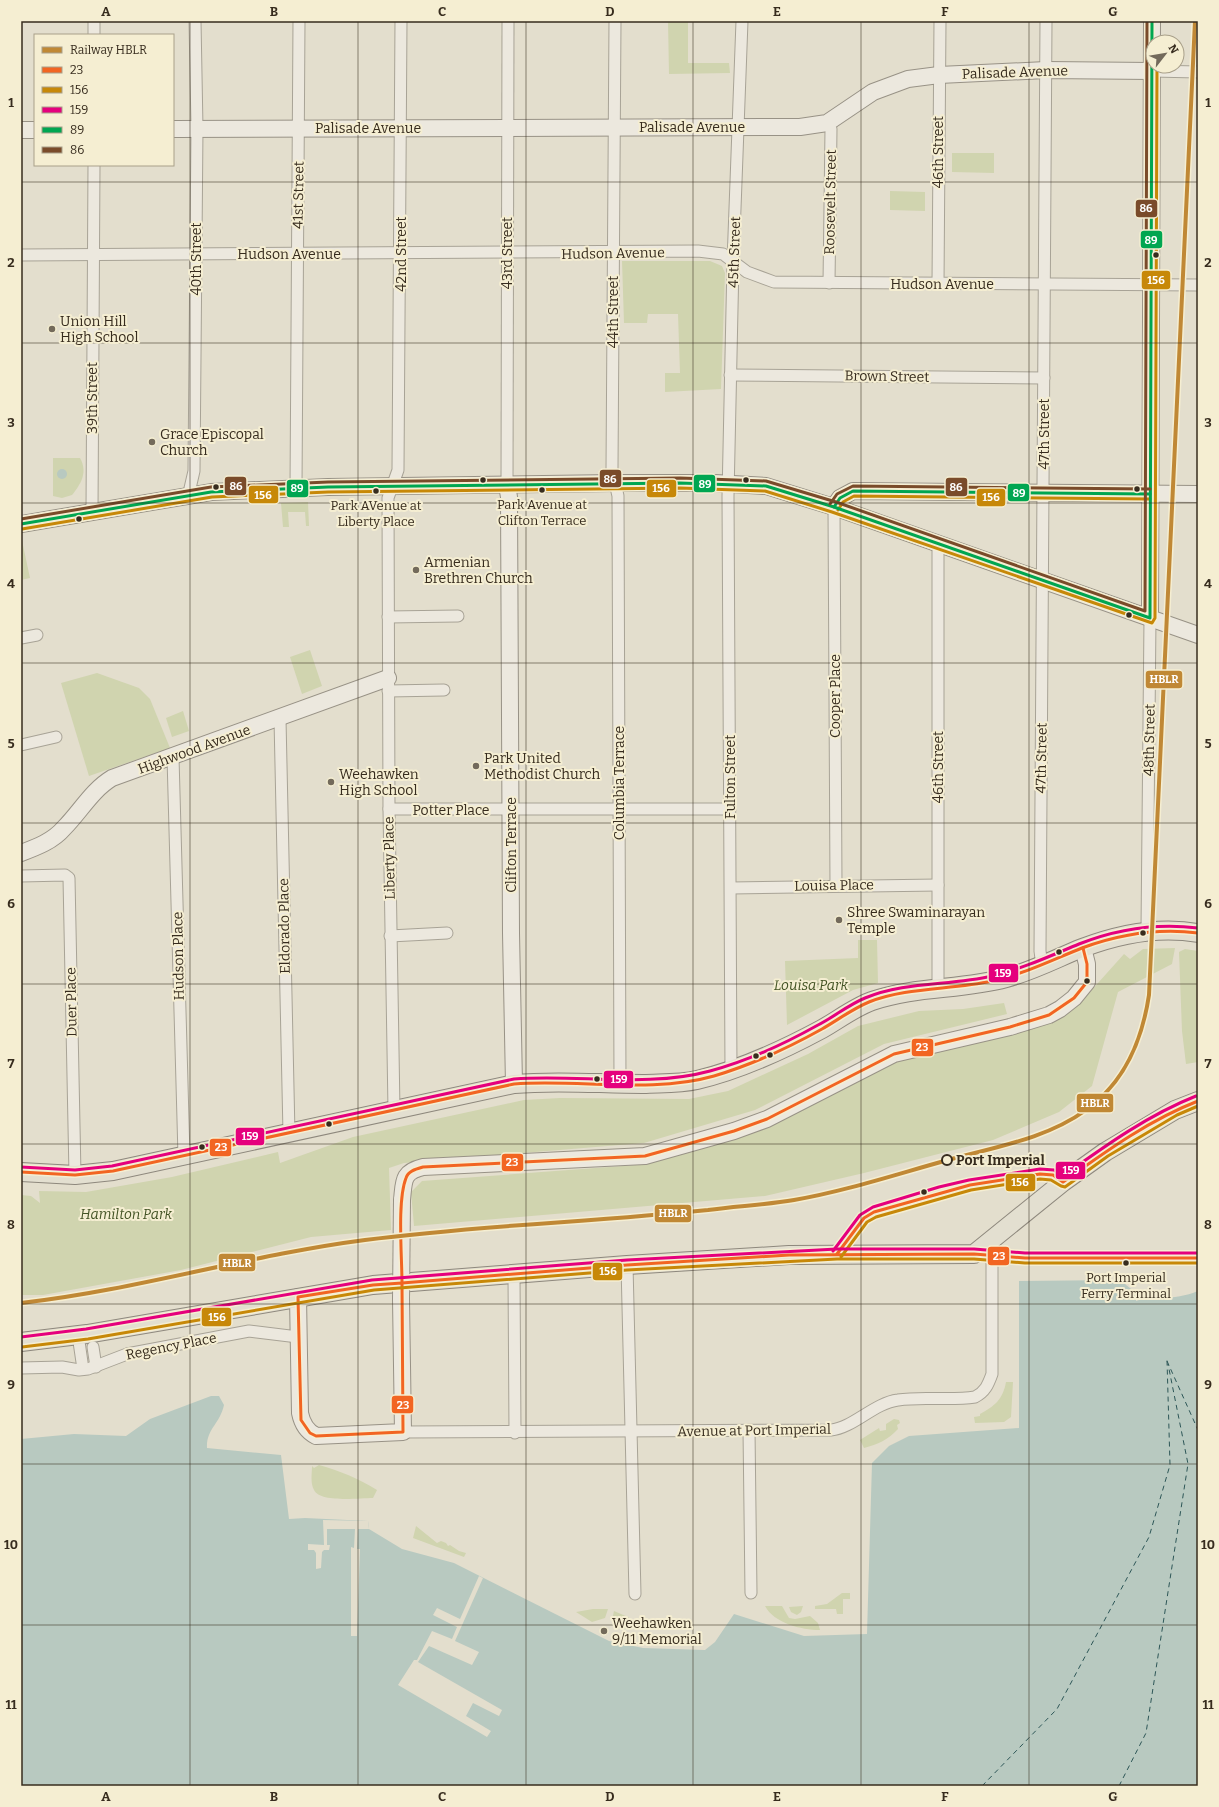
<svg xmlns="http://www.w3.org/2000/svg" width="1219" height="1807" font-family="Bitter,serif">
<rect width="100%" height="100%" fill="#e3decd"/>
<!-- green -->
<g fill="#d0d4af">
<path d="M668 21H688V63H729L730 73 669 74Z"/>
<path d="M952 153H994V173L952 172Z"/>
<path d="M890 191 925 192V211L890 210Z"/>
<path d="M622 261H710L722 266 725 273 721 389 665 392V373H680L678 314H648L647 323H624Z"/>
<path d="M53 458H80C88 472 81 484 72 495L62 498 53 496Z"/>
<path d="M308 502 309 526H306L305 512H288L289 527H283L281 503Z"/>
<path d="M21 536 30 578 21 580Z"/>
<path d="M310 650 322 686 302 694 290 657Z"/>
<path d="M97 673 139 688 150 699 170 748 89 776 61 683Z"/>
<path d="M183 711 189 731 172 737 166 718Z"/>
<path d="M858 940H877L878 983 853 990 787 1025 785 961 858 958Z"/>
<path d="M1175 948 1172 964 1118 992 1092 1086 1059 1112 993 1140 864 1173 765 1196 414 1226 411 1192 422 1181 636 1165 679 1153 883 1065 1080 1003 1124 954 1130 959 1143 949Z"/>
<path d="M1185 949 1198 951V1062L1186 1064 1182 1031 1179 952Z"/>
<path d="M1004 1003 1007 1014 884 1044 755 1110 644 1143 404 1163 389 1168 391 1230 311 1237 181 1270 43 1295H21V1195L31 1196 40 1203 39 1191 86 1192 172 1177 278 1152 280 1163 353 1137 524 1100 560 1098 689 1099 728 1091 808 1054 858 1026 919 1011 963 1009Z"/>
<path d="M1006 1382H1013L1011 1417 1004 1422 975 1423 974 1417 980 1416V1414C995 1406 1003 1399 1006 1382Z"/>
<path d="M894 1419 899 1420 900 1423 897 1425 898 1429C888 1440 878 1444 864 1448L860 1440 879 1428 880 1431 886 1430V1424Z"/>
<path d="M319 1465C340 1471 358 1478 377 1490L373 1498C359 1498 320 1503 314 1490 310 1483 312 1473 312 1466L314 1468Z"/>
<path d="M416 1526 437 1543 441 1541 446 1543 448 1546 450 1545 459 1551 466 1553 464 1557 413 1538Z"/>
<path d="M842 1593H850V1599H843V1614H837L836 1609H815V1606L827 1604Z"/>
<path d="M765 1606H782L789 1618 795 1619 810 1616 818 1623 820 1630C801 1630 774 1623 765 1606Z"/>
<path d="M803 1606 801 1612 797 1615 791 1612 789 1607Z"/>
<path d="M593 1609H608L605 1618 592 1622 576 1612Z"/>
<path d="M614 1611 628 1617 640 1628 622 1629 612 1620Z"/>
</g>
<!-- water -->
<g fill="#b8c9c0">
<circle cx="62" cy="474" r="5"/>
<path d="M1120 1280 1136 1293V1301L1139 1300 1140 1296 1145 1299V1297C1164 1299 1181 1298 1198 1291V1786H21V1439L74 1434 126 1436 150 1419 211 1396H219L224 1405C220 1424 206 1429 207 1448L281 1455 289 1519 305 1518 368 1521 369 1529 402 1549 454 1563 609 1641 643 1648 705 1650 715 1642 734 1614 804 1636 867 1634 872 1463 889 1446 909 1436 1019 1428V1281Z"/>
</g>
<!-- pier -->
<g fill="#e3decd">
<path d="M323 1520 368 1521 369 1529H358L357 1549H360L357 1636H351V1547L354 1548 355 1529H327V1545H330L329 1550H324L322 1552 321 1568 316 1569V1553L314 1550H308V1544L324 1545Z"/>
<path d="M479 1576 483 1578 455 1641 479 1652 472 1665 429 1646 418 1662 502 1710 499 1716 473 1703 466 1716 491 1731 487 1737 398 1685 414 1660H417L432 1631 452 1639 457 1627 433 1615 437 1608 460 1619Z"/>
</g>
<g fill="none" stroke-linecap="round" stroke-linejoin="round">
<!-- ferry -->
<g stroke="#2d5657" stroke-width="1" stroke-dasharray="5 4" stroke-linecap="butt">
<path d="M1167 1361 1198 1430"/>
<path d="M982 1786 1057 1709 1149 1537 1170 1465 1167 1360"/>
<path d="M1119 1786 1146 1733 1188 1464 1168 1364"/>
</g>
<!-- street casing -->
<g stroke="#a8a396" stroke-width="13">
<g id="street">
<path d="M615 21 612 469 618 496 620 1084"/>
<path d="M94 35V21"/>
<path d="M1152 71 1198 72"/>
<path d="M827 123 831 129 829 283"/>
<path d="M21 255 698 251 723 254 747 272 774 282 1198 285"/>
<path d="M938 284 940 21"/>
<path d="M730 375 1044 378"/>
<path d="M507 485 508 21"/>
<path d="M296 488 299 21"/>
<path d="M188 497 194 471 197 128 195 21"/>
<path d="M834 507 836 885"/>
<path d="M92 511 94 165"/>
<path d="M388 617 458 616"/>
<path d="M21 638 37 635"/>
<path d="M388 691 444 690"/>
<path d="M280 719 289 1134"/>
<path d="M21 745 56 737"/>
<path d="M173 757 184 1156"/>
<path d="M389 809H730"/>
<path d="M21 876 65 875 69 878 75 1175"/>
<path d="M731 888 938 885"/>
<path d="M1147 930 1150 618"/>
<path d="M390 936 447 933"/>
<path d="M1042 966 1040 951 1046 21"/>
<path d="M938 990V545"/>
<path d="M731 1071 728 496 733 262 742 21"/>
<path d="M394 1110 389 809 388 498 398 470 401 21"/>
<path d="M985 1255 1025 1258H1198"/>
<path d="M627 1265 635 1594"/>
<path d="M514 1275 515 1433"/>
<path d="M78 1335 83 1369"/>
<path d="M93 1347 96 1367"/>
<path d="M21 1368 62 1367 79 1370 88 1369 127 1354 249 1331 298 1337"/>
<path d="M749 1430 751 1593"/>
<path d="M403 1432 831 1430C853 1428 874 1403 898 1400 923 1396 949 1401 975 1397 985 1392 988 1385 992 1374V1241"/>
</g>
</g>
<!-- secondary casing -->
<g stroke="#989286" stroke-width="18">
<g id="secondary">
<path d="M173 129 800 127 827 123 873 92 908 79 939 75 1046 70 1152 71"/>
<path d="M21 130H35"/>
<path d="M507 485 509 497 511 933 514 1084"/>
<path d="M834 507 840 498 853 491 1198 494"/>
<path d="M21 524 211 492 328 487 615 483H715L766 486 834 507 1198 635"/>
<path d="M1150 618 1152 21"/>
<path d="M21 853C37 847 53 841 64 828 80 812 92 790 112 778L388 678"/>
<path d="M402 1200C404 1181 402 1172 423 1167L645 1156 734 1131 767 1119 894 1054 1010 1027 1049 1015 1060 1009 1074 998 1087 982V964L1083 948"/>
<path d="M298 1297 300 1413C302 1423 306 1431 316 1436L403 1432 401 1299"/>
</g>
</g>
<!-- primary casing -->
<g stroke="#8e887d" stroke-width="20">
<g id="primary">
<path d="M21 1172 75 1175 113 1171 514 1084C557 1080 600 1084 643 1084 661 1083 679 1084 697 1080 740 1070 783 1050 822 1029 838 1020 855 1007 872 1001 915 986 962 990 1006 978 1033 971 1057 958 1082 948 1119 934 1159 926 1198 933"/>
<path d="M21 1342 87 1334 373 1285 627 1265 789 1255 974 1254 1063 1182 1105 1152 1175 1110 1198 1101"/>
</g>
</g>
<!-- street -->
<use href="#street" stroke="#ece8de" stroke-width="11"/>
<!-- secondary -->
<use href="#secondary" stroke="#ece8de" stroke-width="16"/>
<!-- primary -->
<use href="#primary" stroke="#e3dfd0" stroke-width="18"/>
<!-- secondary-bridge casing -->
<g stroke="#989286" stroke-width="18" stroke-linecap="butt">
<path id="secondary-bridge" d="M401 1299 402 1200"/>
</g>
<!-- secondary-bridge -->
<use href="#secondary-bridge" stroke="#ece8de" stroke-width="16"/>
<!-- bus-1 casing -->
<g stroke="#f5eed2" stroke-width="6">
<g id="bus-1">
<path d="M21 1172 75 1175 113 1171 514 1084C579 1079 651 1094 714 1076 751 1065 788 1048 822 1029 838 1020 852 1009 869 1002 907 987 951 990 992 981 1024 974 1052 960 1082 948 1120 934 1158 928 1198 933"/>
<path d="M837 1254 864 1218 874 1212 970 1185 1040 1174 1053 1175 1063 1182C1105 1152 1149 1120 1198 1101"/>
<path d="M402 1283 403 1432 316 1436 310 1433 301 1420 298 1297 373 1285Z"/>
<path d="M402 1283C402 1256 397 1201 406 1178 408 1171 416 1169 423 1167L645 1156 734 1131 767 1119 894 1054 1010 1027 1049 1015 1074 998 1087 982V964L1083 948"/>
<path d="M402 1283 627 1265 789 1255 974 1254 1025 1258H1198"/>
</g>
</g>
<!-- bus-2 casing -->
<g stroke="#f5eed2" stroke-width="6">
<g id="bus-2">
<path d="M838 510 843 502 854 496 1150 499"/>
<path d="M22 529 212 497 328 492 680 488 765 491 832 512 1152 623 1155 618 1157 66"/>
<path d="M841 1257 867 1222 876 1217 971 1190 1040 1179 1051 1180 1061 1186 1065 1187 1108 1156 1177 1115 1198 1106"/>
<path d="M22 1347 88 1339 374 1290 627 1270 837 1259H974L1025 1263H1198"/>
</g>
</g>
<!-- bus-3 casing -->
<g stroke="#f5eed2" stroke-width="6">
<g id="bus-3">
<path d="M21 1167 75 1170 112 1166 514 1079C577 1074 648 1088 710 1071 748 1061 784 1044 818 1025 834 1017 848 1005 865 998 905 981 950 986 992 976 1022 969 1050 956 1079 944 1117 929 1157 923 1198 928"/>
<path d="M833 1251 860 1215 873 1207 939 1187 969 1180 1040 1169 1054 1170 1063 1176C1105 1146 1148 1115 1196 1096"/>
<path d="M21 1337 86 1329 372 1280 627 1260 837 1249H974L1025 1253H1198"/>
</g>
</g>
<!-- bus-4 casing -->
<g stroke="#f5eed2" stroke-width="6">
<g id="bus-4">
<path d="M834 507 840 498 853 491 1150 494"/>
<path d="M21 524 211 492 328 487 680 483 766 486 834 507 1150 618 1152 21"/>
</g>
</g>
<!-- bus-5 casing -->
<g stroke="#f5eed2" stroke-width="6">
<g id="bus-5">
<path d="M830 504 837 494 853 486 1150 489"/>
<path d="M21 519 211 487 328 482 680 478 766 481 836 502 1145 611 1147 21"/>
</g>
</g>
<!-- bus-1 -->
<use href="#bus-1" stroke="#f26522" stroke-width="3"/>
<!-- bus-2 -->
<use href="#bus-2" stroke="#c78808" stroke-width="3"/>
<!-- bus-3 -->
<use href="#bus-3" stroke="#e5007d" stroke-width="3"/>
<!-- bus-4 -->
<use href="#bus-4" stroke="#00a651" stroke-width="3"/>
<!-- bus-5 -->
<use href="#bus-5" stroke="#7a4b2a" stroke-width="3"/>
<!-- rail-1 casing -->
<g stroke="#f5eed2" stroke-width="7">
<path id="rail-1" d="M21 1303C137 1290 249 1255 365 1240 479 1225 594 1222 708 1210 737 1206 765 1205 794 1200 846 1191 897 1174 948 1160 995 1147 1046 1139 1086 1110 1125 1082 1142 1041 1149 995L1195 21"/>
</g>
<!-- rail-1 -->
<use href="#rail-1" stroke="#c08835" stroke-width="4"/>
</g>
<!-- grid -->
<path fill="none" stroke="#372c1e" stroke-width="1" stroke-opacity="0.55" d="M190 21V1786M358 21V1786M526 21V1786M693 21V1786M861 21V1786M1029 21V1786M21 182H1198M21 343H1198M21 503H1198M21 663H1198M21 823H1198M21 984H1198M21 1144H1198M21 1304H1198M21 1464H1198M21 1625H1198"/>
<!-- markers -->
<g fill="#372c1e" stroke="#f5eed2" stroke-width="1.5">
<circle cx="1156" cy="255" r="3.5"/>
<circle cx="483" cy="480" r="3.5"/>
<circle cx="746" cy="480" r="3.5"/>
<circle cx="216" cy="487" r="3.5"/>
<circle cx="1137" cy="489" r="3.5"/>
<circle cx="542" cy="490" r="3.5"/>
<circle cx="376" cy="491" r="3.5"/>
<circle cx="79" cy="519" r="3.5"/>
<circle cx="1129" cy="615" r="3.5"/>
<circle cx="1143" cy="933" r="3.5"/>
<circle cx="1059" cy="952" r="3.5"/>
<circle cx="1087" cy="981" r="3.5"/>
<circle cx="770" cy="1055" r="3.5"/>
<circle cx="756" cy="1056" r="3.5"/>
<circle cx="597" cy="1079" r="3.5"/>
<circle cx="329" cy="1124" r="3.5"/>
<circle cx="202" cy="1147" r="3.5"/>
<circle cx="924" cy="1192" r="3.5"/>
<circle cx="1126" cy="1263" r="3.5"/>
</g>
<g fill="#736a5b" stroke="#f5eed2" stroke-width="1.5">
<circle cx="52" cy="329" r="4"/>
<circle cx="152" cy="442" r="4"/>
<circle cx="416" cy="570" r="4"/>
<circle cx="476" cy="766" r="4"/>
<circle cx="331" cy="782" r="4"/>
<circle cx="839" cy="920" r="4"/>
<circle cx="604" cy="1631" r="4"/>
</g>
<circle fill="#f5eed2" stroke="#372c1e" stroke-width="2" cx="947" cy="1160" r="5"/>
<g text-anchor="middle" stroke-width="4" stroke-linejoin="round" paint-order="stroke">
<!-- bus labels -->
<g font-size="13" fill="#372c1e" stroke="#f5eed2">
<text x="542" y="509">Park Avenue at<tspan x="542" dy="16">Clifton Terrace</tspan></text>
<text x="376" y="510">Park AVenue at<tspan x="376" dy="16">Liberty Place</tspan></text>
<text x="1126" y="1282">Port Imperial<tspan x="1126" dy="16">Ferry Terminal</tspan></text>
</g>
<!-- street labels -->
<g font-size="14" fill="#372c1e" stroke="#f5eed2">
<text transform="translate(1015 72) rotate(-2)" y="5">Palisade Avenue</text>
<text x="692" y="132">Palisade Avenue</text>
<text x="368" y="133">Palisade Avenue</text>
<text transform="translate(938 152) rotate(-90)" y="5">46th Street</text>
<text transform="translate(298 195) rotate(-89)" y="5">41st Street</text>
<text transform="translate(830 202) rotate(-89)" y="5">Roosevelt Street</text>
<text transform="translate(734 252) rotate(-88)" y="5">45th Street</text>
<text transform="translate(507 253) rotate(-90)" y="5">43rd Street</text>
<text transform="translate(613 253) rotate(-1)" y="5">Hudson Avenue</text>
<text x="289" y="259">Hudson Avenue</text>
<text transform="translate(401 254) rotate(-90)" y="5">42nd Street</text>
<text transform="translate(196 259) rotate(-90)" y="5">40th Street</text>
<text x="942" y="289">Hudson Avenue</text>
<text transform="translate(613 312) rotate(-90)" y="5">44th Street</text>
<text transform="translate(887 376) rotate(1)" y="5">Brown Street</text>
<text transform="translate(92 398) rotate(-90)" y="5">39th Street</text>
<text transform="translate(1044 434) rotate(-90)" y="5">47th Street</text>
<text transform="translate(835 696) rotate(-90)" y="5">Cooper Place</text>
<text transform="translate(1149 740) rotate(-89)" y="5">48th Street</text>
<text transform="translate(194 749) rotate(-20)" y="5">Highwood Avenue</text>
<text transform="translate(1041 758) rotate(-89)" y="5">47th Street</text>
<text transform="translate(938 767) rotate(-90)" y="5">46th Street</text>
<text transform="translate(730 777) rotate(-90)" y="5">Fulton Street</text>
<text transform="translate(619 783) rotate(-90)" y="5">Columbia Terrace</text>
<text x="451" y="815">Potter Place</text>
<text transform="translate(511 845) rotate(-90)" y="5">Clifton Terrace</text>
<text transform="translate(389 858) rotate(-91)" y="5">Liberty Place</text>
<text transform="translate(834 885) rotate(-1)" y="5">Louisa Place</text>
<text transform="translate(284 926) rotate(-91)" y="5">Eldorado Place</text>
<text transform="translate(178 956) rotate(-91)" y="5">Hudson Place</text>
<text transform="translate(71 1002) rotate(-91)" y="5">Duer Place</text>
<text transform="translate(171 1346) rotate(-11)" y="5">Regency Place</text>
<text transform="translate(754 1430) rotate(-1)" y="5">Avenue at Port Imperial</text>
</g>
<!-- poi labels -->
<g font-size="14" fill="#372c1e" stroke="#f5eed2" text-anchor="start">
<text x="60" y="326">Union Hill<tspan x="60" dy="16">High School</tspan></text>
<text x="160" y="439">Grace Episcopal<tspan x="160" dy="16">Church</tspan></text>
<text x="424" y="567">Armenian<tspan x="424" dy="16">Brethren Church</tspan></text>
<text x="484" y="763">Park United<tspan x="484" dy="16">Methodist Church</tspan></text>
<text x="339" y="779">Weehawken<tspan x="339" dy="16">High School</tspan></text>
<text x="847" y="917">Shree Swaminarayan<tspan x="847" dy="16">Temple</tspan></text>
<text x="612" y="1628">Weehawken<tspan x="612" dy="16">9/11 Memorial</tspan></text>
</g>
<!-- park labels -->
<g font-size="14" font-style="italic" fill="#445425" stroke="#f5eed2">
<text x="811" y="990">Louisa Park</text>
<text x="126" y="1219">Hamilton Park</text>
</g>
<!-- stop labels -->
<g font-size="14" font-weight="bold" fill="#372c1e" stroke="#f5eed2" text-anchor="start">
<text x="956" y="1165">Port Imperial</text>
</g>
</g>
<g stroke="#f5eed2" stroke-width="1.5">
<rect x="1135" y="199" width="23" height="19" rx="4" fill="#7a4b2a"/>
<rect x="1140" y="230" width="23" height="19" rx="4" fill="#00a651"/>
<rect x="1141" y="270" width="30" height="20" rx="4" fill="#c78808"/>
<rect x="599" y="469" width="23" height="19" rx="4" fill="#7a4b2a"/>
<rect x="693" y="474" width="23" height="19" rx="4" fill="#00a651"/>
<rect x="224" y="476" width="23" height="20" rx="4" fill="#7a4b2a"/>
<rect x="945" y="477" width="23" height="20" rx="4" fill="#7a4b2a"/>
<rect x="646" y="479" width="31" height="19" rx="4" fill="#c78808"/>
<rect x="286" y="479" width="23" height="19" rx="4" fill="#00a651"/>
<rect x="1007" y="483" width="23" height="19" rx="4" fill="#00a651"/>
<rect x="248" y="485" width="31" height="19" rx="4" fill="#c78808"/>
<rect x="976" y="488" width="30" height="19" rx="4" fill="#c78808"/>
<rect x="1145" y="670" width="38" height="19" rx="4" fill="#c08835"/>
<rect x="988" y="963" width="31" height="20" rx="4" fill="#e5007d"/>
<rect x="911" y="1038" width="23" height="19" rx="4" fill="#f26522"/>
<rect x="603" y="1070" width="31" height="19" rx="4" fill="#e5007d"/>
<rect x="1076" y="1093" width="38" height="20" rx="4" fill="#c08835"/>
<rect x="235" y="1127" width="30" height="19" rx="4" fill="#e5007d"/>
<rect x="209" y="1138" width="23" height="19" rx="4" fill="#f26522"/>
<rect x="501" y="1153" width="23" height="19" rx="4" fill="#f26522"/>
<rect x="1055" y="1161" width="31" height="19" rx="4" fill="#e5007d"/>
<rect x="1005" y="1173" width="31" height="19" rx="4" fill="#c78808"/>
<rect x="654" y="1204" width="38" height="19" rx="4" fill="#c08835"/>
<rect x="987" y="1246" width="23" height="20" rx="4" fill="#f26522"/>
<rect x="218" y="1253" width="38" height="19" rx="4" fill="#c08835"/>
<rect x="592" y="1262" width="31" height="19" rx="4" fill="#c78808"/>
<rect x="201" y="1307" width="31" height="20" rx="4" fill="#c78808"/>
<rect x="391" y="1395" width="23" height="19" rx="4" fill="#f26522"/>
</g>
<g font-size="11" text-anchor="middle" font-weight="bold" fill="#fff">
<text x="1146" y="212">86</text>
<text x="1151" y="244">89</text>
<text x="1156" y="284">156</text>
<text x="610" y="483">86</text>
<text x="705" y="488">89</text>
<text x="236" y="490">86</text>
<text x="956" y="491">86</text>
<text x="661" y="492">156</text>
<text x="297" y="492">89</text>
<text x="1019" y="497">89</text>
<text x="263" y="499">156</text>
<text x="991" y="501">156</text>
<text x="1164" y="683">HBLR</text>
<text x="1003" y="977">159</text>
<text x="922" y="1051">23</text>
<text x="619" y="1083">159</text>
<text x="1095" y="1107">HBLR</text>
<text x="250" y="1140">159</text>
<text x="221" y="1151">23</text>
<text x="512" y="1166">23</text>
<text x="1071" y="1174">159</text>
<text x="1020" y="1186">156</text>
<text x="673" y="1217">HBLR</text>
<text x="999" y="1260">23</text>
<text x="237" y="1267">HBLR</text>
<text x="608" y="1275">156</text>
<text x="217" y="1321">156</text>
<text x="403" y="1409">23</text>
</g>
<!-- border -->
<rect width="1219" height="1807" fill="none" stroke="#f5eed2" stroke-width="44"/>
<!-- legend -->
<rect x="34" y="34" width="140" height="132" fill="#f5eed2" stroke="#a9a08a"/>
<rect x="42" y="47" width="20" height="6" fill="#c08835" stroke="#a9a08a"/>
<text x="70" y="54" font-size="12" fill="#372c1e">Railway HBLR</text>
<rect x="42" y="67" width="20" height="6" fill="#f26522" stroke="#a9a08a"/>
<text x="70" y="74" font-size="12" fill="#372c1e">23</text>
<rect x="42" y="87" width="20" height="6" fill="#c78808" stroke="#a9a08a"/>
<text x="70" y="94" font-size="12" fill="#372c1e">156</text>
<rect x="42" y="107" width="20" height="6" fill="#e5007d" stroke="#a9a08a"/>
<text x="70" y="114" font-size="12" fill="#372c1e">159</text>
<rect x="42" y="127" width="20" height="6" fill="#00a651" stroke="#a9a08a"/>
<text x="70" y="134" font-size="12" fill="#372c1e">89</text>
<rect x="42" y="147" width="20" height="6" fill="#7a4b2a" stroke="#a9a08a"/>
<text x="70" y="154" font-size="12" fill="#372c1e">86</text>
<!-- north arrow -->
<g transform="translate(1165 54) rotate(59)"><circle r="19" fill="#f5eed2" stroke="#a9a08a"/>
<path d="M0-3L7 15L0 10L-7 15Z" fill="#736a5b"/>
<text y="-6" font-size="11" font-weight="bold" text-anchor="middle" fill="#372c1e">N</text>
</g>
<rect x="22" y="22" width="1175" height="1763" fill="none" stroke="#372c1e" stroke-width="1.5"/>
<g font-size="13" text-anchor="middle" font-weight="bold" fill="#372c1e">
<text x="106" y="16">A</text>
<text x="274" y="16">B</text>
<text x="442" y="16">C</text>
<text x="610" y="16">D</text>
<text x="777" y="16">E</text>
<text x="945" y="16">F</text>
<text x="1113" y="16">G</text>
<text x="11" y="107">1</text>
<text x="1208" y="107">1</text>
<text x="11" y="267">2</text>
<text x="1208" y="267">2</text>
<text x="11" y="427">3</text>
<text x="1208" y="427">3</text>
<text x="11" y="588">4</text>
<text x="1208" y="588">4</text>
<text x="11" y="748">5</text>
<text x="1208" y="748">5</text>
<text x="11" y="908">6</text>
<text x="1208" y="908">6</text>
<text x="11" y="1068">7</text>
<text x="1208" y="1068">7</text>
<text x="11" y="1229">8</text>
<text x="1208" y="1229">8</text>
<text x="11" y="1389">9</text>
<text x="1208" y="1389">9</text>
<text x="11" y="1549">10</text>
<text x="1208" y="1549">10</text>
<text x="11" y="1709">11</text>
<text x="1208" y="1709">11</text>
<text x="106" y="1801">A</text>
<text x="274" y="1801">B</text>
<text x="442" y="1801">C</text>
<text x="610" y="1801">D</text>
<text x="777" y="1801">E</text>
<text x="945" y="1801">F</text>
<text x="1113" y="1801">G</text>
</g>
</svg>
